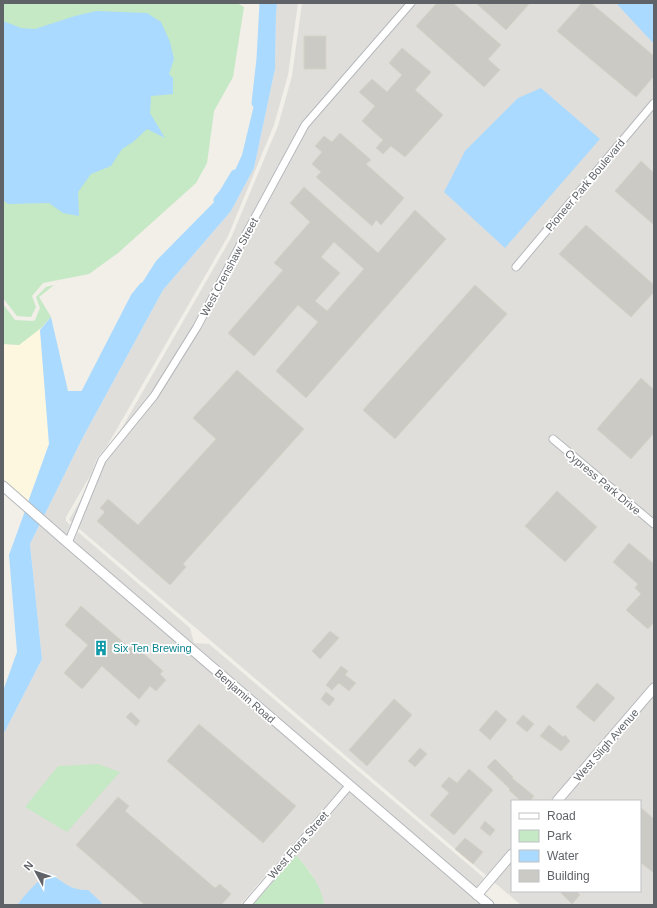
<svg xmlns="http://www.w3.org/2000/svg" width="657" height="908" font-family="Arial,sans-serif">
<rect width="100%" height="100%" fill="#f1efe8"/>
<!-- commercial -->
<path fill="#fef7e0" d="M41 328 40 330 49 444 28 502 3 479V344L19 345Z"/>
<!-- industrial -->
<g fill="#e0deda" fill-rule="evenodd">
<path d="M277 3H298L288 75 274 125 228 236 107 446 97 458 91 474 66 517V521L70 525 66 536 44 516 82 439 163 290 231 211 254 168 275 69 276 15Z"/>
<path d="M302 3H654V905H521L69 520 231 238 278 126 292 76ZM512 801H640V891H512Z"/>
<path d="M40 524 62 544V545L343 786 240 905H100L101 903 80 891 66 885 52 874 31 889 17 905H3V735L42 659 30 544Z"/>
<path d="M78 532 190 628 194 643 209 644 484 878 476 888 73 542Z"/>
<path d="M350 792 482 905H324L323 900 311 873 296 855Z"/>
</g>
<!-- green -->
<g fill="#c5e8c5">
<path d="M3 3H237L244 7 233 77 214 111 207 163 196 183 118 253 89 274 43 283 32 296 36 307 31 317 17 316 3 298Z"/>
<path d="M54 285 39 297 51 317 41 328 19 345 3 344V304L15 320 33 321 35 320 40 308 36 297 46 287Z"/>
<path d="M98 764 120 772 67 832 25 807 58 766Z"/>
<path d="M296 855C308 869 322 886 324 905H253Z"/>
</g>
<!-- water -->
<g fill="#aadaff">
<path d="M266 3H277L276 15 275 69 254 168 231 211 163 290 82 439 44 516 28 502 49 444 40 330 51 317 68 391H87L137 291 156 261 226 190 242 155 260 80Z"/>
<path d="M616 3H654V44Z"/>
<path d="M96 11 147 13 161 22 170 42 174 59 169 74 173 78V94L151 96 150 113 165 138 147 129 133 142 122 149 111 166 91 174 78 192 79 216 63 213 49 203 8 204 3 200V21L21 28 35 29 75 16Z"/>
<path d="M541 88 600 139 505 248 444 192 465 151 518 98Z"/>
<path d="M25 511 40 524 30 544 42 659 3 735V691L17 652 9 555Z"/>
<path d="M52 874C63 883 73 891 88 890L102 903 100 905H17C27 893 37 879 52 874Z"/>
</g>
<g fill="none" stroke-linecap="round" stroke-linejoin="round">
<!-- canal -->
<g stroke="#aadaff" stroke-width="9">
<path d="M256 103 261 59 264 3"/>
<path d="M218 200 223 194 235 174"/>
<path d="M82 400 135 297 143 287"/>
</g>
</g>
<!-- building -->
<g fill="#cccac5" stroke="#d6d1c6" fill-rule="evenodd">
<path d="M437 3H453L501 45 488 59 500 70 484 87 416 26Z"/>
<path d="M476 3H530L506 30Z"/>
<path d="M582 3H591L654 56V76L636 97 557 31Z"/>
<rect x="304" y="36" width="22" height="33"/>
<path d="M402 48 431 72 415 90 443 115 405 157 391 146 383 154 376 148 383 140 362 121 375 106 359 92 372 79 387 92 402 75 389 63Z"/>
<path d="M340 133 371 160 366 164 404 198 381 225 376 220 372 226 316 177 321 172 312 164 322 152 315 146 324 136 332 142Z"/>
<path d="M641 161 654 173V225L615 191Z"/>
<path d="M304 187 378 253 415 210 446 239 306 398 276 371 318 322 298 305 254 356 228 333 283 270 274 263 310 222 290 203ZM334 242 364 269 327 311 315 301 340 273 321 257Z"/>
<path d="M586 225 654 285V292L631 317 559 254Z"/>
<path d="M475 285 507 314 395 439 363 410Z"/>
<path d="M237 370 304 429 183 564 186 567 170 585 97 521 105 512 100 508 108 499 138 525 216 439 193 418Z"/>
<path d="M641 378 654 390V433L631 459 597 429Z"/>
<path d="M557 491 597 527 565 562 525 526Z"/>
<path d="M629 543 654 564V622L648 629 626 610 641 594 635 588 638 584 613 562Z"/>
<path d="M81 606 130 648 134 645 163 671 160 674 166 680 156 691 150 686 139 699 102 666 82 689 64 673 88 645 65 625Z"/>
<path d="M330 631 339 638 320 659 312 651Z"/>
<path d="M341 666 348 671 345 675 356 683 349 691 339 683 332 690 326 685Z"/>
<path d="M597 683 615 698 594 722 576 707Z"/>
<path d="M326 692 335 699 329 706 321 699Z"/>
<path d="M394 699 412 715 367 766 349 750Z"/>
<path d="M496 710 507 720 490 740 479 730Z"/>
<path d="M131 712 140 721 136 726 126 717Z"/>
<path d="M523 715 534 724 527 732 516 723Z"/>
<path d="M199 724 296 806 263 843 167 761Z"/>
<path d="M549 725 563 737 565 735 570 741 561 751 540 736Z"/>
<path d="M420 748 427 754 415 767 408 761Z"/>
<path d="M495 759 513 777 512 778 534 796 530 801H521L509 790 510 789 487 767Z"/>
<path d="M469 769 493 790 454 835 430 815 449 793 441 786 449 777 457 783Z"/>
<path d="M118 797 129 806 125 811 215 888 220 884 231 894 221 905H145L76 845Z"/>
<path d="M640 807 654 819V873L640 862Z"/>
<path d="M485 821 495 830 490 836 480 828Z"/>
<path d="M465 838 483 852 473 864 455 849Z"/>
<path d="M559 891H576L580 895 572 904Z"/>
</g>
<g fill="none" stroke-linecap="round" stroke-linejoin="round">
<!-- minor casing -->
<g stroke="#b5b8bc" stroke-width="9">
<g id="minor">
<path d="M516 267 654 103"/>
<path d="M553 439 654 524"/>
<path d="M68 543 102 460 154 396 197 327 247 232 305 125 411 3"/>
<path d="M247 905 349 786"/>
</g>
</g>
<!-- tertiary casing -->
<g stroke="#b5b8bc" stroke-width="11">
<g id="tertiary">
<path d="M3 486 68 543 489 905"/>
<path d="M557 801 654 688"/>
<path d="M477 895 512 854"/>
</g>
</g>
<!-- minor -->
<use href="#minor" stroke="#fff" stroke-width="7"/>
<!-- tertiary -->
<use href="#tertiary" stroke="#fff" stroke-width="9"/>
</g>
<!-- icons -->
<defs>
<g id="building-bare" transform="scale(1.2)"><path d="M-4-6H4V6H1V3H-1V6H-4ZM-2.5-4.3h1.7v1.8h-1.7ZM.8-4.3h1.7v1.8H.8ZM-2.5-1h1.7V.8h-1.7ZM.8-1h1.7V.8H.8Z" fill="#0f9aa8" stroke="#fff" stroke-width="2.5" paint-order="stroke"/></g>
</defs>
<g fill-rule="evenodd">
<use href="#building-bare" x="101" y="648"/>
</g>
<g text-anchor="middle" stroke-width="3.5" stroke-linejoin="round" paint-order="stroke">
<!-- street labels -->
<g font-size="11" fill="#5f6368" stroke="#fff">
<text transform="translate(585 185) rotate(-50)" y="4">Pioneer Park Boulevard</text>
<text transform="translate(229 267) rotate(-62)" y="4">West Crenshaw Street</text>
<text transform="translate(603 482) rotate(40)" y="4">Cypress Park Drive</text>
<text transform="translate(245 696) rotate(41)" y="4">Benjamin Road</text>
<text transform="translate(606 745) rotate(-49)" y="4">West Sligh Avenue</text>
<text transform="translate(298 845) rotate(-49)" y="4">West Flora Street</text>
</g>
<!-- culture labels -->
<g font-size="11" fill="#0d838f" stroke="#fff" text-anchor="start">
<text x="113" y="652">Six Ten Brewing</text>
</g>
</g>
<!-- border -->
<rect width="657" height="908" fill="none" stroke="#5f6368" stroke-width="8"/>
<!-- legend -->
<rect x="511" y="800" width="130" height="92" fill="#ffffff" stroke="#bfc1c3"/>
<rect x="519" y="813" width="20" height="6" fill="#ffffff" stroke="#bfc1c3"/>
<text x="547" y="820" font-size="12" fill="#5f6368">Road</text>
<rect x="519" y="830" width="20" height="12" fill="#c5e8c5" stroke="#bfc1c3"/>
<text x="547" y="840" font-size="12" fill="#5f6368">Park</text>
<rect x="519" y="850" width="20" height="12" fill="#aadaff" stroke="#bfc1c3"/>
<text x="547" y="860" font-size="12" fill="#5f6368">Water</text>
<rect x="519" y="870" width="20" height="12" fill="#cccac5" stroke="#bfc1c3"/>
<text x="547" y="880" font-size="12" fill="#5f6368">Building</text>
<!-- north arrow -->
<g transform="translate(36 872) rotate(310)" stroke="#ffffff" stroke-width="3" paint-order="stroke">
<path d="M0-3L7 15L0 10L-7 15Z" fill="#5f6368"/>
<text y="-6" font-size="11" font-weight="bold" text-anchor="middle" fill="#5f6368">N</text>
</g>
</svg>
